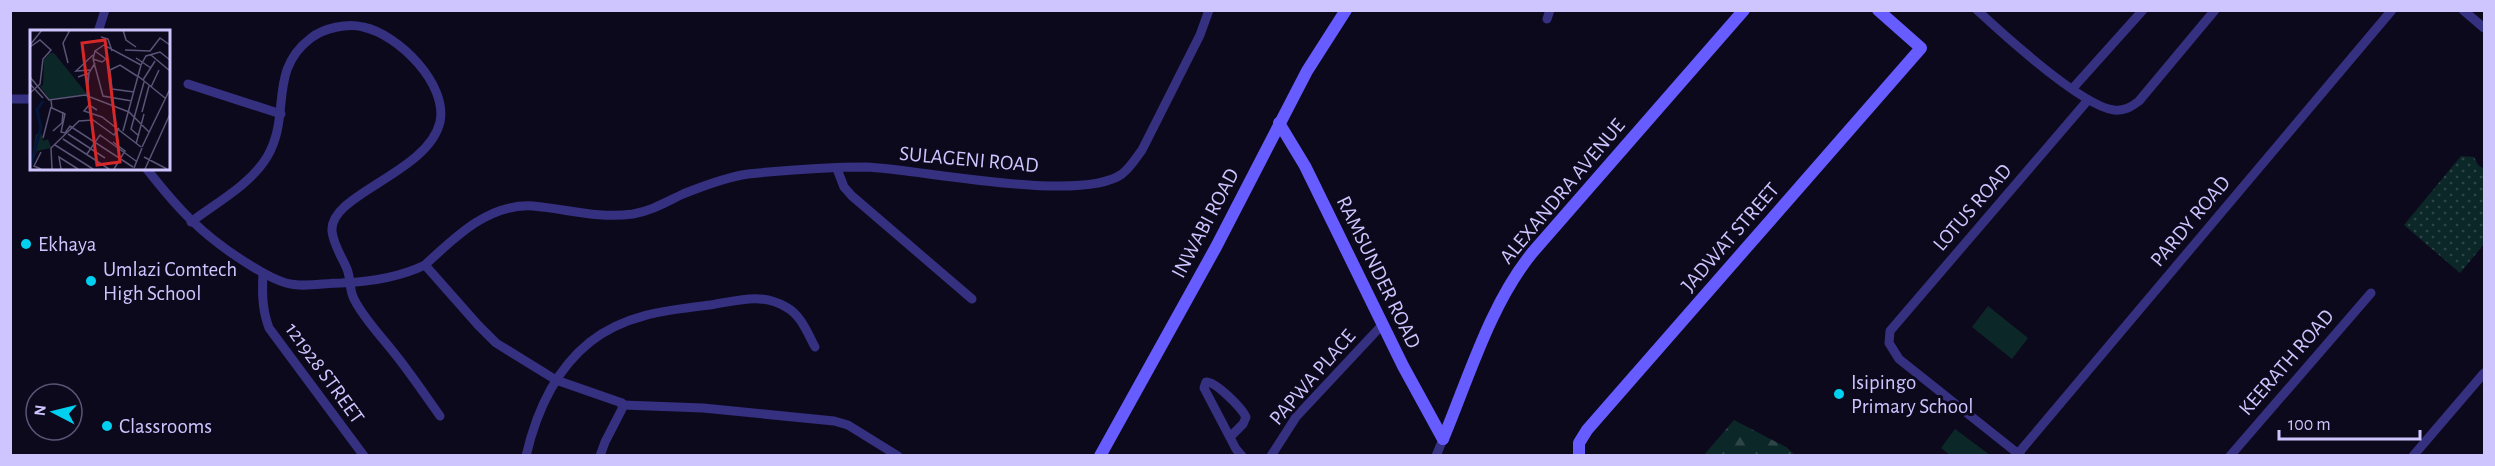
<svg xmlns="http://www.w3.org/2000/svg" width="2495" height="466" font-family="'Alegreya Sans',sans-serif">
<defs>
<pattern id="forest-firs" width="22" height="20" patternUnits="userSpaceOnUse" patternTransform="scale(1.5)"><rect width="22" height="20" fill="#0c2727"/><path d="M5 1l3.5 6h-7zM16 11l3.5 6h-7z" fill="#2e4547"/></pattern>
<pattern id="park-dots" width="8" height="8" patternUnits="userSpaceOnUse" patternTransform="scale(1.5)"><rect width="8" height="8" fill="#0c2727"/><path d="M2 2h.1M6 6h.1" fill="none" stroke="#2e4547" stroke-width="1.8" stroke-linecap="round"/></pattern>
</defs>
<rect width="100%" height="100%" fill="#0d091d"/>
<!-- forest -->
<path fill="url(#forest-firs)" d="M1734 420 1786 447 1795 455H1704Z"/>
<!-- park -->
<path fill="url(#park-dots)" d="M2461 156 2474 157 2478 165 2484 169V244L2460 273 2404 225Z"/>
<!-- pitch -->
<g fill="#0c2727">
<path d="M1988 306 2028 338 2012 359 1972 327Z"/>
<path d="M1955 429 1990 455H1950L1941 448Z"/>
</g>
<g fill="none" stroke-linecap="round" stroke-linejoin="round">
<!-- street -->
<g stroke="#363081" stroke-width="9">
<path d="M1977 10C2003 34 2082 106 2114 110 2125 111 2131 107 2139 101L2215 10"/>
<path d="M2463 10 2484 28"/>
<path d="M1547 19 1550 10"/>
<path d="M98 32 105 10"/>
<path d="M188 84 281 114"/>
<path d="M2073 88 2143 10"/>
<path d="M10 99H32"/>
<path d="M146 168C178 209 201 234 245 262 258 270 271 279 286 283 303 288 323 283 341 283 369 282 400 277 425 265 455 237 489 203 533 206 568 209 597 219 633 214 651 211 666 202 683 194 703 186 727 177 748 174 786 170 827 167 866 167 920 169 1080 204 1122 174 1130 168 1136 158 1142 150L1200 35 1209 10"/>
<path d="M837 169 844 187 852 196 972 299"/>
<path d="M191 222C216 203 250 185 267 157 292 115 267 71 311 38 324 28 347 23 363 27 398 34 448 84 440 122 428 173 329 194 332 231 333 244 342 257 347 269 351 279 349 290 354 299 364 319 381 336 395 354 411 374 425 395 440 416"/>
<path d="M425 265 478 325 496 343 556 380 622 403V409L605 442 600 456"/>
<path d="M263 273C262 293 262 309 269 328L364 456"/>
<path d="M623 405 703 408 834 421 848 425 898 456"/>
<path d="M1230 437 1243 424 1246 417C1241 407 1215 381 1206 382L1204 388 1236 449 1242 456"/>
<path d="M526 456C536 413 555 370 590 342 625 314 668 310 710 305 737 301 760 292 786 307 801 315 807 332 815 347"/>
<path d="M1271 456 1296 417 1383 324"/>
<path d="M1436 456 1443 439"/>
<path d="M2016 456 2392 10"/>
<path d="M2021 456 1899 359 1889 343 1890 331 2088 100"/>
<path d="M2230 456 2371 293"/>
<path d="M2413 456 2484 373"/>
</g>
<!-- secondary -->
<g stroke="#665cff" stroke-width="12">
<path d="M1279 123 1305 166 1403 366 1443 439"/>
<path d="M1443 439C1469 377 1490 305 1532 253L1744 10"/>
<path d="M1100 456 1216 247 1307 71 1346 10"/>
<path d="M1579 456V443L1587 430 1921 48 1878 10"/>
</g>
</g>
<!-- markers -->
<g fill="#00d0f0" stroke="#0d091d" stroke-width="2">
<circle cx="26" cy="244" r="6"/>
<circle cx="91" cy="281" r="6"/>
<circle cx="1839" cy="394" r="6"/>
<circle cx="107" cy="426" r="6"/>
</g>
<g text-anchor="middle" stroke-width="6" stroke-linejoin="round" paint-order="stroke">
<!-- street labels -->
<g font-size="21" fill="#cec5ff" stroke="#0d091d">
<text transform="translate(969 159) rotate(5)" y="7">SULAGENI ROAD</text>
<text transform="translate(1562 191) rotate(-50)" y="7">ALEXANDRA AVENUE</text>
<text transform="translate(1972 207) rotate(-49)" y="7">LOTUS ROAD</text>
<text transform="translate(2190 221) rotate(-50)" y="7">PARDY ROAD</text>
<text transform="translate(1205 223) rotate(-62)" y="7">INWABI ROAD</text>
<text transform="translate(1730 237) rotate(-49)" y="7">JADWAT STREET</text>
<text transform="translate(1379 272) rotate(64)" y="7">RAMSUNDER ROAD</text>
<text transform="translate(2286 362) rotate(-49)" y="7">KEERATH ROAD</text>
<text transform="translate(325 373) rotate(54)" y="7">121928 STREET</text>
<text transform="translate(1312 377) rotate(-49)" y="7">PAPWA PLACE</text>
</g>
<!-- poi labels -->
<g font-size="21" fill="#cec5ff" stroke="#0d091d" text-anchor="start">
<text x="38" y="251">Ekhaya</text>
<text x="103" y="276">Umlazi Comtech<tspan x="103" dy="24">High School</tspan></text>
<text x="1851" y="389">Isipingo<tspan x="1851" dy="24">Primary School</tspan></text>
<text x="119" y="433">Classrooms</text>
</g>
</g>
<!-- overview -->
<g transform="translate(30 30)">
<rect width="140" height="140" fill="#0d091d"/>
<path d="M20 23H24L57 64 20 70 10 56 13 55 14 30Z" fill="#0c2727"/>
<path d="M6 104H12L13 111 18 109 21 118 7 121 0 139Z" fill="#0c2727"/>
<path fill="none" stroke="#04163b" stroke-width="3" d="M0 139 11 97 7 80 13 71"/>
<path fill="none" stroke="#5a5477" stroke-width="1.5" d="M93 0 96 10 106 17M71 7 78 9 82 21M0 15 12 0M0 17 10 10 21 20 13 29 10 54 0 63M95 20 120 21 130 8 140 15M121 25 140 41M106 28 121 38M63 29 73 66 102 71M63 29 65 21 74 15 111 35M63 29 72 32 76 29 65 21M38 33 33 13 40 0M60 40 46 41 63 25M108 46 135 68M0 47 19 70 55 65 99 82 119 102M48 47 59 43 65 33M113 50 125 31M0 54 13 68M121 57 129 40M104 62 82 59 80 40 90 35 107 46M57 66 59 43M21 70 22 78 35 84 31 102 35 103 40 96 103 137M67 80 59 75 54 81 72 87 111 117M112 82 119 56M23 101 32 93 33 82M93 101 111 35 116 26 130 22 140 30M38 104 75 128M109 106 101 99 114 52M13 108 21 77M33 109 79 139M83 112 95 121 84 139M106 114 114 84M25 115 63 139M112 117 140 59M11 122 4 136 11 139M57 124 70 105 106 131M114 127 137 139M104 138 112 118M22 139 21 118 49 91 63 90 84 105 89 98M31 139 29 127 48 139M115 139 140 84"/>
<path fill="#d62828" fill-opacity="0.15" stroke="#d62828" stroke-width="3" d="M75 10 90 132 67 135 52 13Z"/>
<rect width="140" height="140" fill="none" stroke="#cec5ff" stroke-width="3"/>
</g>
<!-- border -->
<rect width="2495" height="466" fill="none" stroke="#cec5ff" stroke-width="24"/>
<!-- north arrow -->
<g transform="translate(54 412) rotate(277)"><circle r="28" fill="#0d091d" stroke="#5a5477" stroke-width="1.5"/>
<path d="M0-4.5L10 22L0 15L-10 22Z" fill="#00d0f0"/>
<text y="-9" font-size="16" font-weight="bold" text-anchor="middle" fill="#cec5ff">N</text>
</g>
<!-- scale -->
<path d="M2279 430v9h141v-9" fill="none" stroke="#cec5ff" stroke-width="3"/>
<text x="2288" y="430" font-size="18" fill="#cec5ff" stroke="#0d091d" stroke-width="4.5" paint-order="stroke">100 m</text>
</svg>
